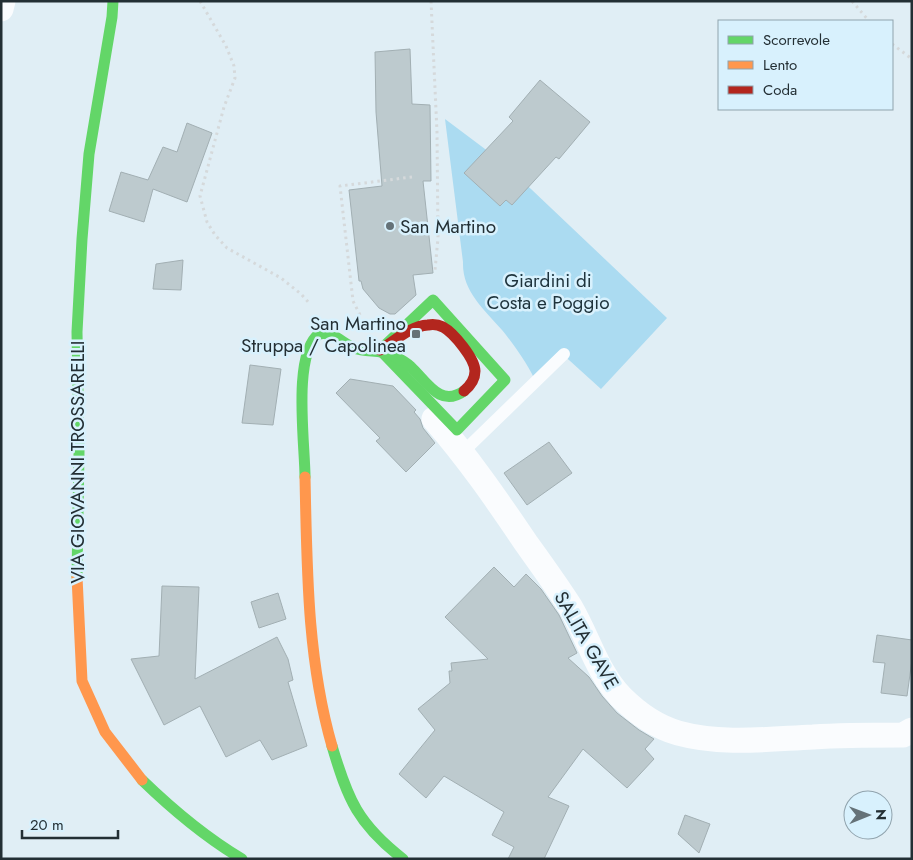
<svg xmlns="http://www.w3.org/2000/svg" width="913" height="860" font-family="Jost,sans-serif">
<rect width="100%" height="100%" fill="#e0eef5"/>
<!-- green -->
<path fill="#abdbf1" d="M445 119 489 152 531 189 667 318 601 389 559 351 534 378C527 363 512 342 502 330 484 309 462 291 463 262Z"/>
<!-- building -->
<g fill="#bdcace" stroke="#a2afb3">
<path d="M410 49 412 104 430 105 431 181H423L433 273 413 275 416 295 395 314H390L379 308 363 289 361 281H359L349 190 382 186 376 112 375 52Z"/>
<path d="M540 80 590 122 559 159 556 157 512 205 506 200 500 206 464 173 513 121 509 117Z"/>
<path d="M187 123 212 133 187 202 153 189 144 222 109 211 121 172 148 180 163 147 177 152Z"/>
<path d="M183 260 181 290 153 289 156 264Z"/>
<path d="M250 365 281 369 273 425 242 423Z"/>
<path d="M350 379 393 386 416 410 414 412 420 419 423 428 435 443 406 472 376 441 380 438 336 393Z"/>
<path d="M549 442 572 473 527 505 504 473Z"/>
<path d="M494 567 514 587 526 574 541 589 559 615 577 653 568 658 589 677 602 696 617 713 639 730 654 739 645 749 654 759 627 788 583 749 548 797 569 806 544 859H508L514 847 492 835 504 812 444 776 426 798 399 774 435 730 418 709 450 683 449 671H452L451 663 488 659 445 617Z"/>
<path d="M162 586 199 587 195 679 277 637 288 659 293 680 288 682 307 746 272 760 260 740 226 757 200 706 164 725 131 659 159 656Z"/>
<path d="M278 593 286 619 259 628 251 602Z"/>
<path d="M877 635 912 640V660L907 696 881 693 885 663 873 662Z"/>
<path d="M685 815 710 824 699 853 678 834Z"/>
</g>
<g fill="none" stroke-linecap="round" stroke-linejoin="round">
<!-- path -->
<g stroke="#d5d9db" stroke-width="3" stroke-dasharray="2.5 4" stroke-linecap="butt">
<path d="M200 1 226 46 234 66 235 78 224 107 200 196 207 222 215 235 227 248 281 278 301 294 310 304"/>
<path d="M431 1 437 132 438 238 435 270"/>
<path d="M852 1 869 21"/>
<path d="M892 44 912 59"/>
<path d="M360 315 353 301 340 186 412 177"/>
</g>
<!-- lane -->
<path stroke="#fafcfe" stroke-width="12" d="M463 452 564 354"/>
<!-- street -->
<g stroke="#fafcfe" stroke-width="25">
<path d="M1 9 3 1"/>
<path d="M434 419C468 458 497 500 526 543 541 564 557 586 571 608 588 637 597 672 621 697 636 712 657 727 678 733 721 745 768 739 813 737 843 735 873 735 903 735L912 730"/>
</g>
<!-- fast -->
<g stroke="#63d668" stroke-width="11">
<path d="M433 300 505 380 457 430 380 350Z"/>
<path d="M305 477C305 444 292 354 319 334 333 331 342 343 354 348 366 353 379 349 392 355 398 358 406 362 411 367 427 382 440 408 464 391"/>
<path d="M77 577 79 452 77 332 82 239 89 154 112 17 113 1"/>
<path d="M332 746C348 800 358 824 403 859"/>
<path d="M142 780C173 810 205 837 242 859"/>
</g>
<!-- slow -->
<g stroke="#ff974d" stroke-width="11">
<path d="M305 477C307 568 307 659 332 746"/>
<path d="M77 577 82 681 105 732 142 780"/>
</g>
<!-- jam -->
<path stroke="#b3261e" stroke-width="11" d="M380 350C395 341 410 326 428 325 433 324 439 325 443 327 454 333 475 359 475 371 475 379 470 386 464 391"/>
</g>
<!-- markers -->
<g fill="#657278" stroke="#d8f1fd" stroke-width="2">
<circle cx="390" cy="226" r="5"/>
<rect x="411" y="329" width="10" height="10" rx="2.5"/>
</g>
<g text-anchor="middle" stroke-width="5" stroke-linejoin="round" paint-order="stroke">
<!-- poi labels -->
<g font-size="19" fill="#232f34" stroke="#d8f1fd" text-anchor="start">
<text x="400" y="233">San Martino</text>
<text x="406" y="330" text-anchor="end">San Martino<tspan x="406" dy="22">Struppa / Capolinea</tspan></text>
</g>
<!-- park labels -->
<g font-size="19" fill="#1e333c" stroke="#d8f1fd">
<text x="548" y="287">Giardini di<tspan x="548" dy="22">Costa e Poggio</tspan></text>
</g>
<!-- street labels -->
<g font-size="19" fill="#232f34" stroke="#d8f1fd">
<text transform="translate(77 462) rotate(-90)" y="7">VIA GIOVANNI TROSSARELLI</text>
<text transform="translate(587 640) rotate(60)" y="7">SALITA GAVE</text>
</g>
</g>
<!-- border -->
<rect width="913" height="860" fill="none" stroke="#232f34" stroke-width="5"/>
<!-- legend -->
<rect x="718" y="20" width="175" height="90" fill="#d8f1fd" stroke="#90a3ad"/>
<rect x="728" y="36" width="25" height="8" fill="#63d668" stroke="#90a3ad"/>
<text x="763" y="45" font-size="15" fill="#232f34">Scorrevole</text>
<rect x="728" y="61" width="25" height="8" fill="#ff974d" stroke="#90a3ad"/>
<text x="763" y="70" font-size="15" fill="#232f34">Lento</text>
<rect x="728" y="86" width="25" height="8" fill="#b3261e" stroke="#90a3ad"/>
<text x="763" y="95" font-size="15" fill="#232f34">Coda</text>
<!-- north arrow -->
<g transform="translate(868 815) rotate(89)"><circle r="24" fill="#d8f1fd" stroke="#90a3ad"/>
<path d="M0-4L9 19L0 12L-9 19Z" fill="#657278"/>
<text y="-8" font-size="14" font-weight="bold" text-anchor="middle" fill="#232f34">N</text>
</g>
<!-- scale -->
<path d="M22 830v8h96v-8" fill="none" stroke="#232f34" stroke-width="2.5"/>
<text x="30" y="830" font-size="15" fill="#232f34" stroke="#d8f1fd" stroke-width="4" paint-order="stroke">20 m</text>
</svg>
